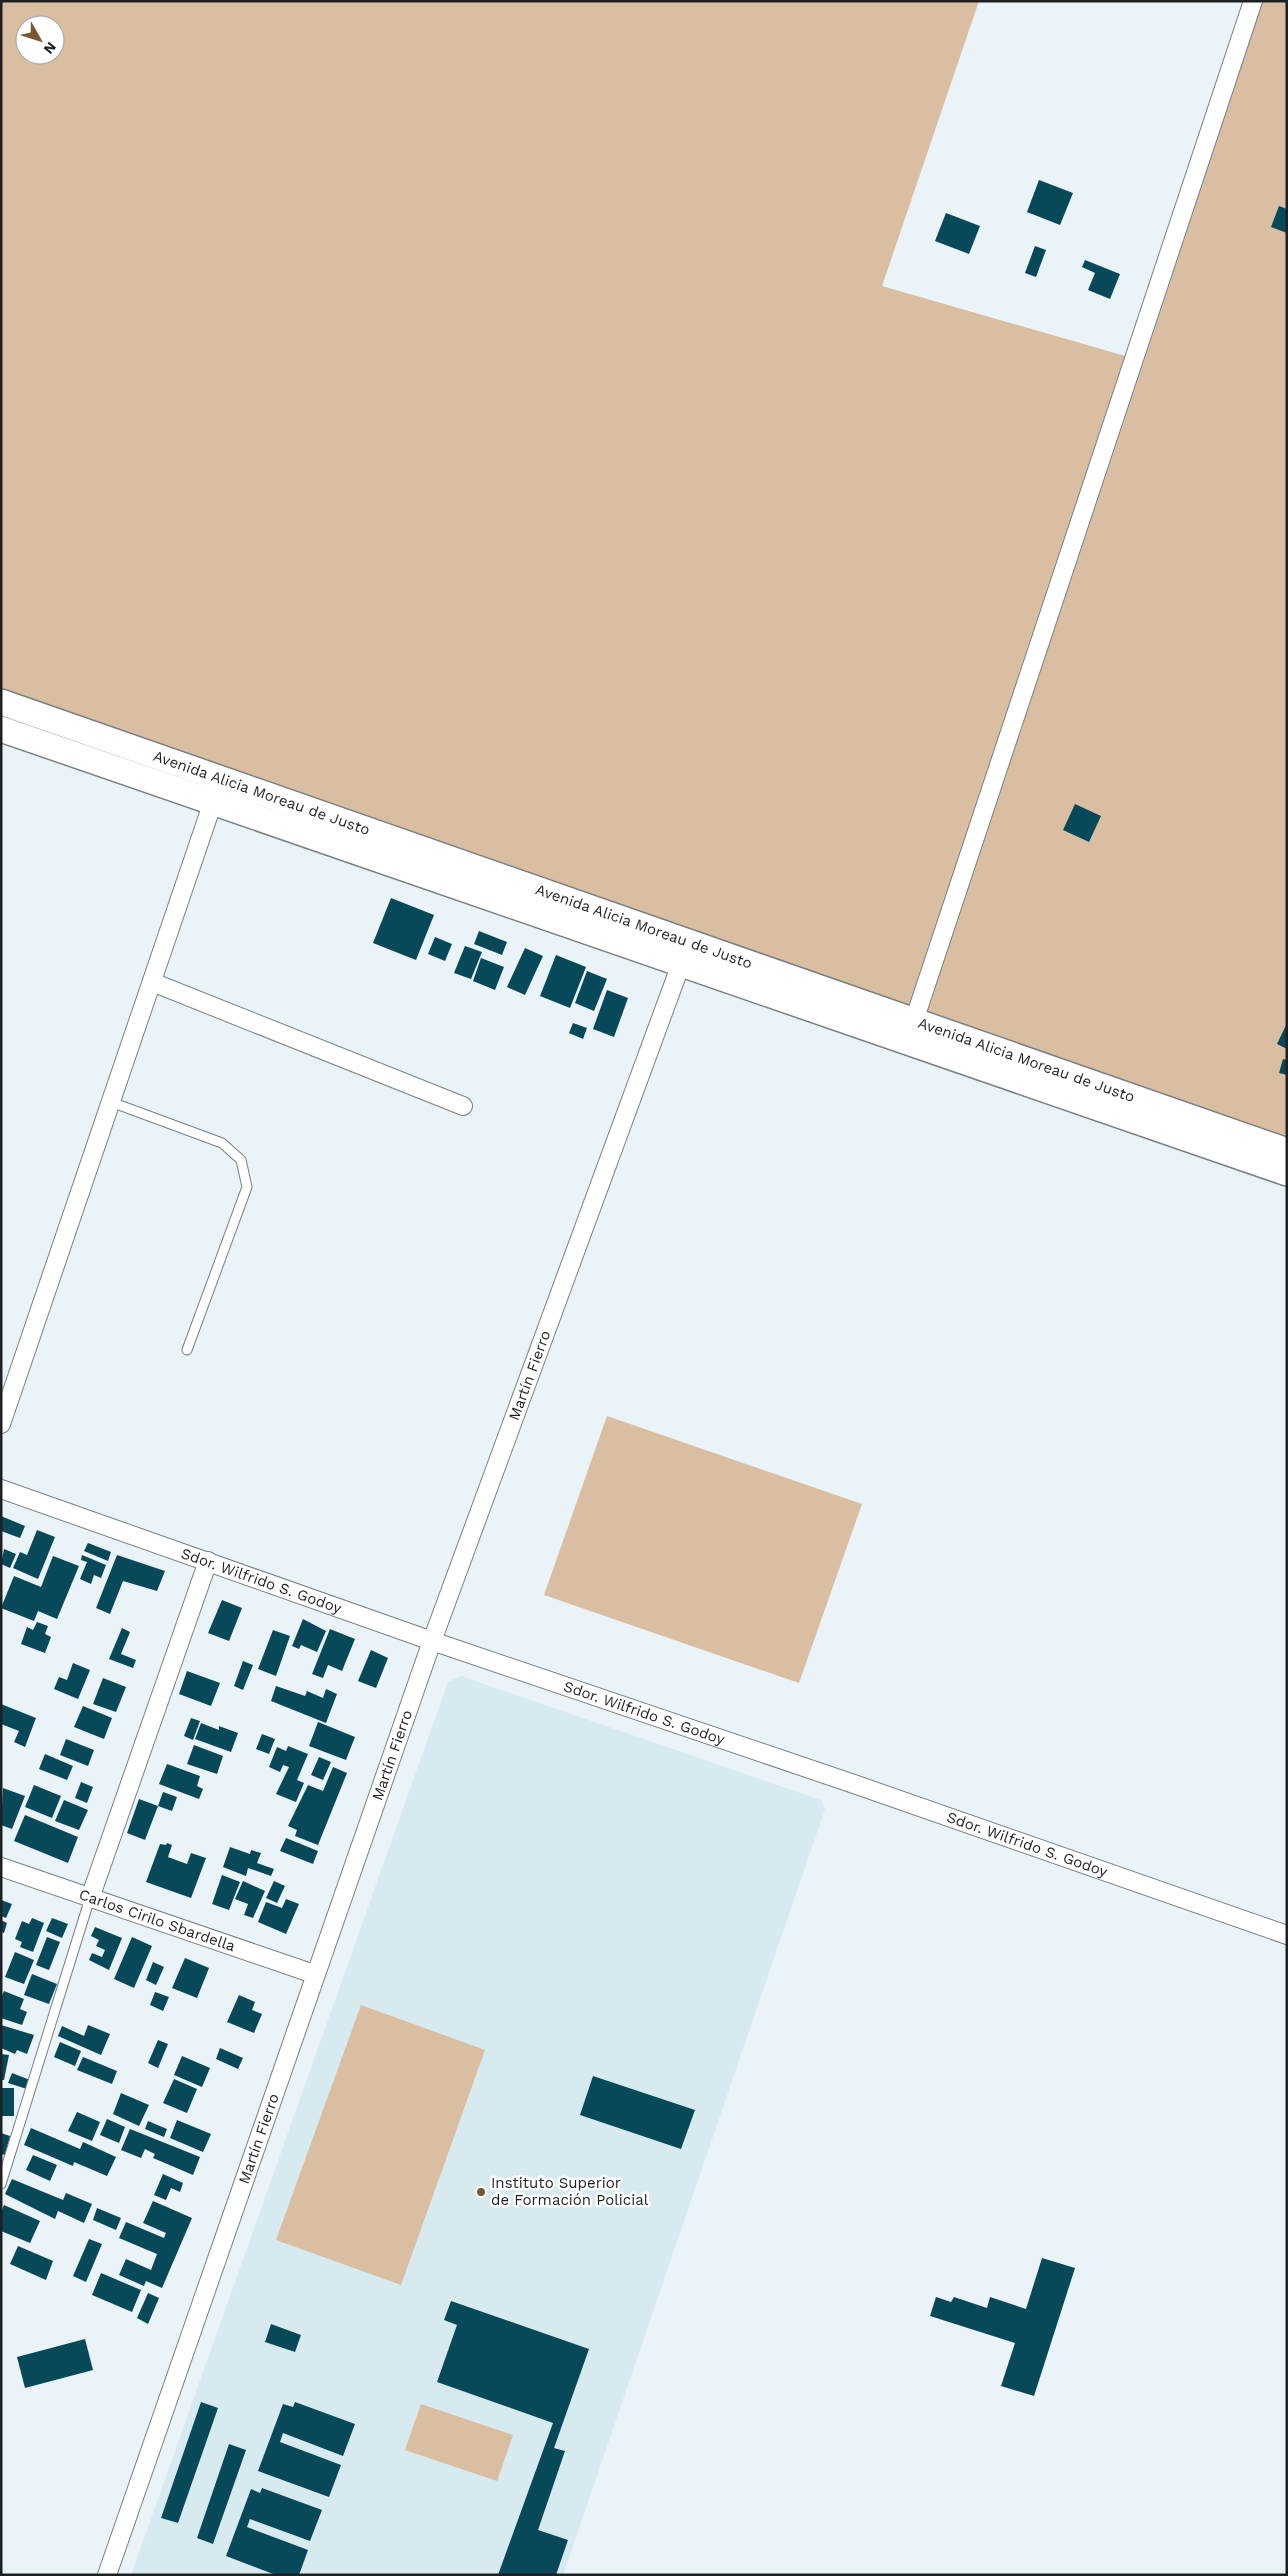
<svg xmlns="http://www.w3.org/2000/svg" width="1288" height="2576" font-family="'Work Sans',sans-serif">
<rect width="100%" height="100%" fill="#eaf3f7"/>
<!-- built -->
<path fill="#d7eaf0" d="M461 1676 821 1800 825 1809 563 2575H131L448 1682Z"/>
<!-- green -->
<g fill="#dabea1" fill-rule="evenodd">
<path d="M1 1H979L882 286 1139 360 1257 1H1287V1148L1 703ZM25 25H55V55H25Z"/>
<path d="M607 1416 862 1504 799 1683 544 1595Z"/>
<path d="M361 2005 485 2050 401 2285 276 2240Z"/>
<path d="M421 2404 513 2435 497 2481 405 2450Z"/>
</g>
<!-- building -->
<g fill="#084959">
<path d="M1039 180 1073 193 1060 225 1027 212Z"/>
<path d="M1279 206 1287 209V233L1271 227Z"/>
<path d="M946 213 980 226 969 254 935 241Z"/>
<path d="M1035 246 1046 250 1036 277 1025 273Z"/>
<path d="M1085 260 1120 274 1110 299 1088 290 1095 273 1082 267Z"/>
<path d="M1075 804 1101 816 1089 842 1063 830Z"/>
<path d="M391 898 434 915 416 960 373 943Z"/>
<path d="M479 931 507 942 502 955 474 944Z"/>
<path d="M435 937 452 944 445 961 428 954Z"/>
<path d="M465 946 482 952 471 979 454 973Z"/>
<path d="M525 948 543 956 525 995 507 987Z"/>
<path d="M556 955 586 967 570 1008 540 996Z"/>
<path d="M481 958 504 967 495 990 473 981Z"/>
<path d="M587 971 607 979 594 1011 575 1003Z"/>
<path d="M607 990 628 998 614 1037 593 1029Z"/>
<path d="M573 1023 587 1028 583 1039 569 1033Z"/>
<path d="M1287 1023V1049L1277 1044Z"/>
<path d="M1283 1059 1287 1060V1075L1279 1073Z"/>
<path d="M1 1516 25 1526 20 1538 1 1531Z"/>
<path d="M37 1530 55 1537 38 1579 13 1568 20 1552 27 1555Z"/>
<path d="M88 1543 111 1552 108 1561 84 1551Z"/>
<path d="M4 1549 16 1554 10 1568 1 1564Z"/>
<path d="M82 1555 106 1565 101 1578 94 1575 91 1584 80 1579 87 1562 81 1560Z"/>
<path d="M117 1555 165 1571 157 1591 123 1581 110 1614 96 1608Z"/>
<path d="M53 1556 79 1566 57 1619 38 1611 34 1621 1 1608 14 1576 41 1587Z"/>
<path d="M222 1600 242 1608 229 1641 208 1633Z"/>
<path d="M303 1619 326 1631 317 1652 301 1645 299 1649 292 1646Z"/>
<path d="M37 1622 48 1626 45 1634 51 1637 45 1653 21 1644 27 1627 33 1630Z"/>
<path d="M122 1628 130 1632 121 1654 136 1660 133 1668 109 1659Z"/>
<path d="M330 1629 355 1639 342 1671 328 1665 323 1678 312 1674Z"/>
<path d="M273 1630 290 1636 276 1676 258 1669Z"/>
<path d="M371 1650 388 1658 376 1688 358 1681Z"/>
<path d="M243 1661 253 1665 243 1690 234 1686Z"/>
<path d="M73 1663 90 1670 78 1699 54 1689 59 1677 67 1680Z"/>
<path d="M187 1671 220 1683 211 1706 179 1694Z"/>
<path d="M103 1678 126 1687 116 1712 93 1704Z"/>
<path d="M276 1686 305 1696 307 1691 323 1698 326 1689 337 1694 326 1723 271 1701Z"/>
<path d="M1 1704 36 1718 25 1747 14 1742 19 1731 1 1724Z"/>
<path d="M83 1706 112 1718 104 1739 74 1727Z"/>
<path d="M191 1718 200 1721 193 1740 184 1736Z"/>
<path d="M318 1722 355 1737 346 1760 309 1746Z"/>
<path d="M201 1723 219 1730V1726L238 1733 231 1752 195 1739Z"/>
<path d="M262 1734 275 1739 269 1754 256 1749Z"/>
<path d="M66 1739 94 1750 88 1766 60 1755Z"/>
<path d="M194 1745 223 1756 217 1774 187 1764Z"/>
<path d="M288 1746 308 1754 297 1780 304 1783 296 1802 276 1794 289 1767 283 1765 280 1772 269 1767 277 1747 286 1751Z"/>
<path d="M45 1754 73 1766 67 1780 39 1769Z"/>
<path d="M319 1757 331 1762 323 1780 311 1775Z"/>
<path d="M167 1764 200 1776 197 1786 203 1789 199 1799 159 1784Z"/>
<path d="M333 1767 347 1773 318 1845 295 1836 297 1830 288 1826 308 1785 323 1791Z"/>
<path d="M81 1782 93 1787 87 1803 75 1798Z"/>
<path d="M34 1785 61 1796 52 1818 25 1807Z"/>
<path d="M3 1788 25 1796 12 1829 1 1825Z"/>
<path d="M163 1792 177 1797 172 1811 158 1806Z"/>
<path d="M139 1799 158 1806 145 1840 127 1833Z"/>
<path d="M64 1800 88 1810 79 1830 55 1821Z"/>
<path d="M25 1815 78 1837 68 1863 14 1841Z"/>
<path d="M286 1838 318 1851 313 1864 280 1851Z"/>
<path d="M167 1843 172 1845 168 1857 187 1864 191 1853 206 1858 191 1898 146 1882 160 1844 166 1845Z"/>
<path d="M230 1847 250 1854 251 1850 261 1853 257 1863 274 1869 271 1876 248 1868 246 1876 223 1867Z"/>
<path d="M222 1875 240 1882 229 1910 212 1904Z"/>
<path d="M243 1881 265 1891 253 1918 244 1915 248 1904 235 1899Z"/>
<path d="M274 1881 285 1886 277 1903 266 1898Z"/>
<path d="M286 1899 299 1904 286 1934 258 1922 266 1902 282 1908Z"/>
<path d="M1 1900 12 1904 6 1918 1 1916Z"/>
<path d="M32 1918 44 1923 33 1952 20 1947 22 1942 15 1939 22 1921 29 1924Z"/>
<path d="M52 1918 68 1924 62 1938 46 1931Z"/>
<path d="M1 1920 7 1923 4 1933 1 1932Z"/>
<path d="M95 1927 122 1938 109 1970 89 1960 92 1953 102 1957 105 1950 96 1946 99 1940 91 1936Z"/>
<path d="M47 1937 60 1942 49 1970 36 1965Z"/>
<path d="M132 1937 152 1946 134 1988 114 1979Z"/>
<path d="M15 1952 34 1960 24 1984 5 1977Z"/>
<path d="M185 1958 209 1968 197 1998 172 1988Z"/>
<path d="M153 1962 164 1967 156 1985 146 1980Z"/>
<path d="M32 1974 57 1984 49 2004 24 1995Z"/>
<path d="M4 1991 24 1999 20 2009 27 2012 22 2025 1 2018V1998Z"/>
<path d="M155 1992 169 1997 163 2011 150 2005Z"/>
<path d="M239 1995 255 2002 252 2010 262 2014 254 2033 227 2022Z"/>
<path d="M1 2025 34 2035 27 2054 17 2050 15 2054 1 2048Z"/>
<path d="M88 2025 110 2034 101 2055 58 2036 62 2026 84 2036Z"/>
<path d="M158 2040 168 2044 158 2068 148 2063Z"/>
<path d="M60 2042 81 2051 75 2066 54 2057Z"/>
<path d="M220 2048 243 2058 238 2069 216 2059Z"/>
<path d="M1 2054 9 2055 4 2080H1Z"/>
<path d="M182 2056 210 2068 202 2087 174 2075Z"/>
<path d="M83 2057 117 2071 112 2084 77 2070Z"/>
<path d="M12 2073 30 2080 27 2089 8 2083Z"/>
<path d="M593 2076 695 2110 681 2149 580 2115Z"/>
<path d="M174 2079 197 2089 187 2113 163 2103Z"/>
<rect x="1" y="2088" width="13" height="28"/>
<path d="M121 2093 149 2105 139 2126 113 2114Z"/>
<path d="M77 2112 100 2122 92 2141 68 2131Z"/>
<path d="M107 2119 125 2127 119 2143 100 2135Z"/>
<path d="M177 2120 211 2134 203 2152 170 2138Z"/>
<path d="M148 2121 167 2129 164 2137 145 2129Z"/>
<path d="M31 2128 80 2149 83 2142 116 2157 107 2176 74 2162 73 2166 24 2145Z"/>
<path d="M130 2129 200 2157 193 2175 153 2158 155 2154 145 2149 141 2158 121 2150Z"/>
<path d="M1 2133 10 2136 5 2155 1 2154Z"/>
<path d="M33 2155 57 2165 50 2181 26 2170Z"/>
<path d="M163 2174 183 2183 180 2192 171 2188 166 2200 154 2195Z"/>
<path d="M12 2179 63 2200 66 2193 92 2204 84 2223 58 2211 55 2219 5 2194Z"/>
<path d="M153 2201 192 2218 162 2288 146 2281 144 2286 119 2275 126 2259 151 2270 157 2254 119 2238 126 2222 164 2238 166 2233 143 2223Z"/>
<path d="M4 2205 40 2221 30 2243 1 2231V2212Z"/>
<path d="M97 2208 121 2218 116 2230 93 2220Z"/>
<path d="M89 2239 102 2244 86 2282 73 2276Z"/>
<path d="M18 2246 53 2261 46 2280 10 2264Z"/>
<path d="M1042 2258 1075 2268 1034 2396 1001 2386 1015 2343 930 2316 936 2297 951 2302 954 2297 987 2308 990 2297 1026 2309Z"/>
<path d="M101 2273 141 2290 132 2312 92 2295Z"/>
<path d="M148 2293 159 2298 148 2324 137 2318Z"/>
<path d="M451 2301 589 2349 554 2448 565 2451 538 2530 568 2540 556 2575H498L553 2423 437 2382 457 2325 444 2320Z"/>
<path d="M271 2324 301 2335 295 2352 265 2342Z"/>
<path d="M85 2339 93 2370 25 2388 17 2357Z"/>
<path d="M201 2402 218 2408 178 2523 161 2518Z"/>
<path d="M295 2402 355 2424 343 2456 283 2433 280 2442 341 2465 329 2497 258 2471 283 2404 293 2407Z"/>
<path d="M229 2444 246 2450 213 2544 197 2538Z"/>
<path d="M262 2488 322 2510 310 2541 250 2519 247 2527 308 2550 299 2575H276L226 2556 251 2489 260 2493Z"/>
</g>
<g fill="none" stroke-linecap="round" stroke-linejoin="round">
<!-- lane casing -->
<g stroke="#788083" stroke-width="11">
<g id="lane">
<path d="M111 1102 222 1143 241 1160 247 1187 187 1350"/>
<path d="M1 2184 90 1898"/>
</g>
</g>
<!-- street casing -->
<g stroke="#788083" stroke-width="20">
<g id="street">
<path d="M152 982 463 1106"/>
<path d="M914 1021 1253 1"/>
<path d="M1 1424 216 793"/>
<path id="s1" d="M1 1489 432 1641 851 1783 1287 1935"/>
<path id="s2" d="M1 1867 314 1974"/>
<path d="M90 1898 208 1561"/>
<path id="s3" d="M107 2575 432 1641 685 953"/>
</g>
</g>
<!-- secondary casing -->
<g stroke="#788083" stroke-width="28">
<g id="secondary">
<path id="s4" d="M1 702 1287 1151"/>
<path d="M1 729 1287 1173"/>
</g>
</g>
<!-- lane -->
<use href="#lane" stroke="#fff" stroke-width="9"/>
<!-- street -->
<use href="#street" stroke="#fff" stroke-width="18"/>
<!-- secondary -->
<use href="#secondary" stroke="#fff" stroke-width="25"/>
</g>
<!-- markers -->
<circle fill="#7a5730" stroke="#fff" stroke-width="2" cx="481" cy="2192" r="5"/>
<g text-anchor="middle" stroke-width="5" stroke-linejoin="round" paint-order="stroke">
<!-- street labels -->
<g font-size="15" fill="#1e2123" stroke="#fff">
<text dy="5" stroke="none"><textPath href="#s4" startOffset="276">Avenida Alicia Moreau de Justo</textPath></text>
<text dy="5" stroke="none"><textPath href="#s4" startOffset="681">Avenida Alicia Moreau de Justo</textPath></text>
<text dy="5" stroke="none"><textPath href="#s4" startOffset="1086">Avenida Alicia Moreau de Justo</textPath></text>
<text dy="5" stroke="none"><textPath href="#s3" startOffset="1272">Martín Fierro</textPath></text>
<text dy="5" stroke="none"><textPath href="#s1" startOffset="276">Sdor. Wilfrido S. Godoy</textPath></text>
<text dy="5" stroke="none"><textPath href="#s1" startOffset="681">Sdor. Wilfrido S. Godoy</textPath></text>
<text dy="5" stroke="none"><textPath href="#s3" startOffset="868">Martín Fierro</textPath></text>
<text dy="5" stroke="none"><textPath href="#s1" startOffset="1086">Sdor. Wilfrido S. Godoy</textPath></text>
<text dy="5" stroke="none"><textPath href="#s2" startOffset="165">Carlos Cirilo Sbardella</textPath></text>
<text dy="5" stroke="none"><textPath href="#s3" startOffset="462">Martín Fierro</textPath></text>
</g>
<!-- poi labels -->
<g font-size="15" fill="#1e2123" stroke="#fff" text-anchor="start">
<text x="491" y="2188">Instituto Superior<tspan x="491" dy="17">de Formación Policial</tspan></text>
</g>
</g>
<!-- border -->
<rect width="1288" height="2576" fill="none" stroke="#1e2123" stroke-width="5"/>
<!-- north arrow -->
<g transform="translate(40 40) rotate(129)"><circle r="24" fill="#ffffff" stroke="#a5a6a7"/>
<path d="M0-4L9 19L0 12L-9 19Z" fill="#7a5730"/>
<text y="-8" font-size="14" font-weight="bold" text-anchor="middle" fill="#1e2123">N</text>
</g>
</svg>
